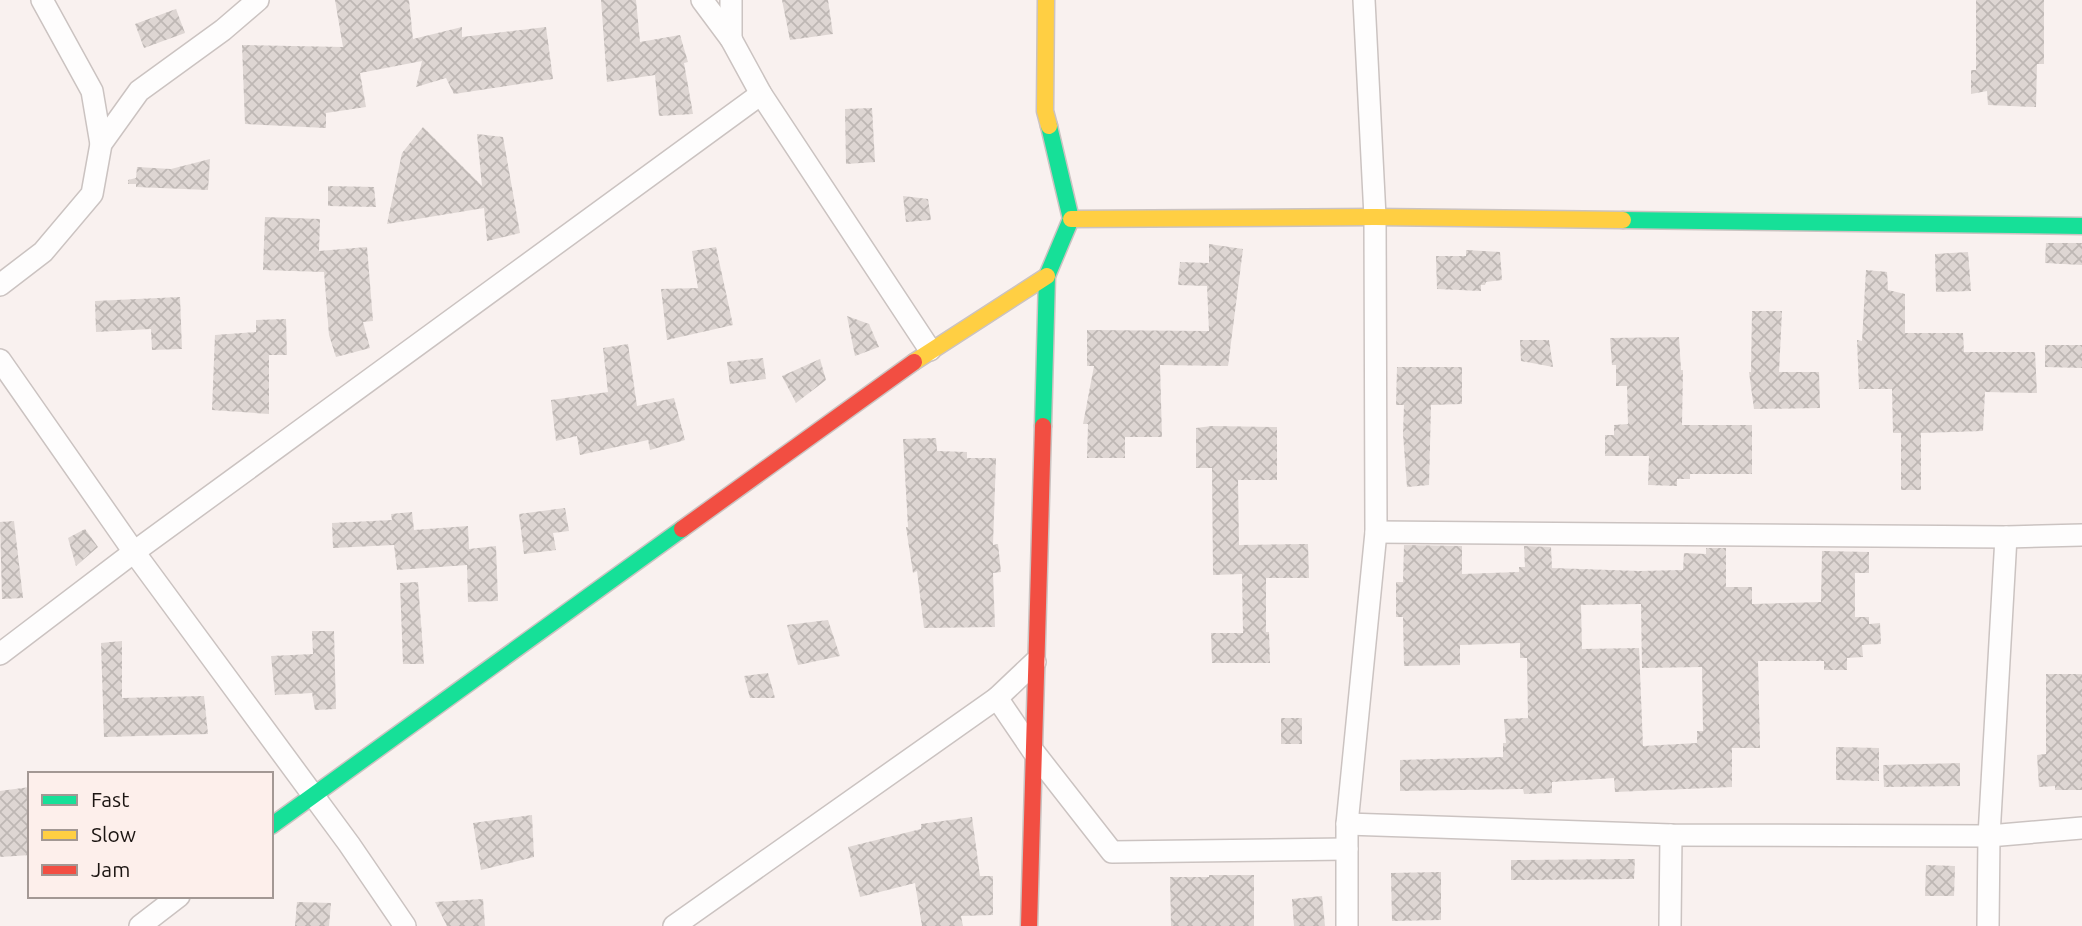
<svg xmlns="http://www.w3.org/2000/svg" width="2082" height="926" font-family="Ubuntu,sans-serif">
<defs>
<pattern id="building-cross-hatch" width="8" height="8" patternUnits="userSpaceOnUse" patternTransform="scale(1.75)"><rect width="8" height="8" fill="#ded6d3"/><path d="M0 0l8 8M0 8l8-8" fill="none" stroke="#beb7b4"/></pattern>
</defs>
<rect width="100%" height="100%" fill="#f9f1ef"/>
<!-- building -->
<g fill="url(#building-cross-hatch)" fill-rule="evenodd">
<path d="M335 0H409L413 39 462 27V37L546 27 553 79 454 94 446 78 416 87 422 61 360 73 366 107 326 113V128L245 124 242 45 343 47Z"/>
<path d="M601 0H636L640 42 680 35 688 62 684 63 693 114 659 116 655 75 607 82Z"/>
<path d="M782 0H828L833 34 790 40Z"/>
<path d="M1976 0H2044V64H2037L2036 107 1988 105 1987 91 1971 94V70H1976Z"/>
<path d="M176 9 185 33 144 48 135 24Z"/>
<path d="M872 108 875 162 846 164 845 109Z"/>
<path d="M423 127 482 186 477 134 503 137 520 233 487 241 484 208 387 224 402 153Z"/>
<path d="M210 159 208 190 136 187V184H128V180L136 178 137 167 171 169Z"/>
<path d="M328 186 374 187 376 207 328 206Z"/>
<path d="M903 196 928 199 931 220 906 222Z"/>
<path d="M265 217 320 219 319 251 367 247 373 321 363 322 370 348 336 357 329 335 324 272 263 270Z"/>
<path d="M2046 243H2082V265L2045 263Z"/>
<path d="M1209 244 1243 249 1228 366 1160 365 1162 437H1125V458H1087L1088 424H1083L1094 366H1087V330L1209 331 1207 286 1178 285 1180 262 1209 263Z"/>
<path d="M716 247 733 325 667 340 661 289 698 288 692 251Z"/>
<path d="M1466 250 1500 252 1502 280 1486 282 1485 285H1481V291L1437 289 1436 256H1466Z"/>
<path d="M1968 252 1971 291 1936 292 1935 254Z"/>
<path d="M1866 270 1887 272 1888 290 1905 294V333H1963L1964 352H2035L2037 393 1985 392 1983 431 1921 433V490H1901V433H1893L1892 389H1859L1857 340 1862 341Z"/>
<path d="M180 297 182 349 152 350 151 329 96 332 95 301Z"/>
<path d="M1752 311H1782L1779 372H1819L1820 408 1754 409 1749 372H1751Z"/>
<path d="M847 316 869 324 879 347 855 356Z"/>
<path d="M286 319 287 355H269V414L212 410 215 335 256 332V320Z"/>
<path d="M1679 337 1681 370H1683L1682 425H1752V474H1690V479H1677V486L1648 485 1649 456H1605V435H1614V425L1628 424 1627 386H1616V365H1612L1610 338Z"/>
<path d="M1520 340H1549L1553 367 1521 361Z"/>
<path d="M628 344 637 406 674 398 685 440 650 450 648 440 580 455 577 436 556 441 551 400 608 392 603 348Z"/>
<path d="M2045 345H2082V368L2045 367Z"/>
<path d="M763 358 766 379 730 384 727 362Z"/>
<path d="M820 359 826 380 796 403 782 376Z"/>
<path d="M1397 367H1462V404L1431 405 1429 485 1407 487 1403 434 1404 405H1396Z"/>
<path d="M1212 426 1277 427V480H1238L1239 545 1308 544 1309 578H1266V632H1269L1270 663H1212L1211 633H1243L1242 574 1213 575 1212 468H1196V428Z"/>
<path d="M936 438 937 451 967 452V458H996L993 545 998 544 1001 572 993 573 995 627 924 628 917 571 913 573 906 527H908L903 439Z"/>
<path d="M565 508 569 531 553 533 556 550 524 554 519 514Z"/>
<path d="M412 512 414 530 468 526 469 549 496 546 498 601 468 602 467 565 397 570 394 545 333 548 332 523 392 520 391 514Z"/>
<path d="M14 521 23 598 2 599 0 522Z"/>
<path d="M85 529 98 547 76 566 68 538Z"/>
<path d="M1404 545 1462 546V574L1519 572V567H1525L1524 546 1551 547 1552 568 1639 571 1683 570 1684 553 1706 554V548H1726V587H1752V604L1821 602 1822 551 1869 552V573H1855V617H1869V624L1880 623 1881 644 1862 645 1863 657 1847 658V670H1824V661H1758L1760 748H1732V787L1615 792 1614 778 1552 782V793L1524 794 1523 789 1400 791V760L1503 757V743H1506L1504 719 1528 718 1527 658H1520V643L1460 645V665L1404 666 1403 617H1396V582H1403ZM1641 604 1642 668 1702 667 1703 731H1697V743L1643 746 1639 648 1582 649 1581 605Z"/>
<path d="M418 582 424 664H403L400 583Z"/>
<path d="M828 620 840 656 798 665 787 625Z"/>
<path d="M312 631H334L336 709 315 710 312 693 275 695 271 656 313 654Z"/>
<path d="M122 641V698L204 696 208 734 104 737 101 643Z"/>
<path d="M768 673 775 698H750L744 676Z"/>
<path d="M2046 674H2082V790H2055V786L2039 787 2037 755 2046 754Z"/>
<rect x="1281" y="718" width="21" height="26"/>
<path d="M1836 747 1879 748V781L1836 780Z"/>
<path d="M1960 763V786L1884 787 1883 765Z"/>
<path d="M30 787V855L0 857V791Z"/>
<path d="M532 815 534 857 481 870 473 823Z"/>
<path d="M972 817 980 876H993V915L961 916 963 926H922L915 883 860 897 848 847 921 829V824Z"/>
<path d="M1635 859 1634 879 1511 880V860Z"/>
<path d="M1926 865 1955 866 1954 896H1925Z"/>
<path d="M1441 872V920L1392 921 1391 873Z"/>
<path d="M1209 875H1254V926H1171L1170 877H1209Z"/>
<path d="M1322 896 1325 926H1294L1292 899Z"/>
<path d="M483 899 485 926H447L435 902Z"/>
<path d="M297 902 331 903 329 926H295Z"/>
</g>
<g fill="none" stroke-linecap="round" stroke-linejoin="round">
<!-- street casing -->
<g stroke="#cbc3c1" stroke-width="24">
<g id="street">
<path d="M42 0 92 91 101 144"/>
<path d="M702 0 731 39 761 94 930 350"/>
<path d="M731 39V0"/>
<path d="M0 285 43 252 92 194 101 144 139 91 223 30 258 0"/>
<path d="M0 360 134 552 349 844 405 926"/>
<path d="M1376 532 2006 537 2082 535"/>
<path d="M0 654 134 552 761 94"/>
<path d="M997 698 1033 751 1112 852 1347 849"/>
<path d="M1347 824 1671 835 1989 836 2082 828"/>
<path d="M140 926 179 896"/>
<path d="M674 926 997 698 1035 662"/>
<path d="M1347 926V824L1376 532 1375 217 1364 0"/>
<path d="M1670 926 1671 835"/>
<path d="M1988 926 1989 836 2006 537"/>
</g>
</g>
<!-- fast casing -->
<g stroke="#cbc3c1" stroke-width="19">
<g id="fast">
<path d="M1623 220 2082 226"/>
<path d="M1043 426 1047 276 1071 219 1049 126"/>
<path d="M271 826 682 529"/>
</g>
</g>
<!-- slow casing -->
<g stroke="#cbc3c1" stroke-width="19">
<g id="slow">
<path d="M1046 0 1045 111 1049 126"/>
<path d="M1071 219 1375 217 1623 220"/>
<path d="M914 362 1047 276"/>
</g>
</g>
<!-- jam casing -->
<g stroke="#cbc3c1" stroke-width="19">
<g id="jam">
<path d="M682 529 914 362"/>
<path d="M1029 926 1043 426"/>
</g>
</g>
<!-- street -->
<use href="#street" stroke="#fefdfd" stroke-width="21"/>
<!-- fast -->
<use href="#fast" stroke="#16e098" stroke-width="16"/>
<!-- slow -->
<use href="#slow" stroke="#ffcf43" stroke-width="16"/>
<!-- jam -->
<use href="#jam" stroke="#f24e42" stroke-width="16"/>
</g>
<!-- legend -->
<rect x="28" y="772" width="245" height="126" fill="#fdefeb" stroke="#a39894" stroke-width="2"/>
<rect x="42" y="795" width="35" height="10" fill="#16e098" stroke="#a39894" stroke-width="2"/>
<text x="91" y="807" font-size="21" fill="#1c1512">Fast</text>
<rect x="42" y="830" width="35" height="10" fill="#ffcf43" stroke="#a39894" stroke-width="2"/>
<text x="91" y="842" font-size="21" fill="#1c1512">Slow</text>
<rect x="42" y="865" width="35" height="10" fill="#f24e42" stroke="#a39894" stroke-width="2"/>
<text x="91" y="877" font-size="21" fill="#1c1512">Jam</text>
</svg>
